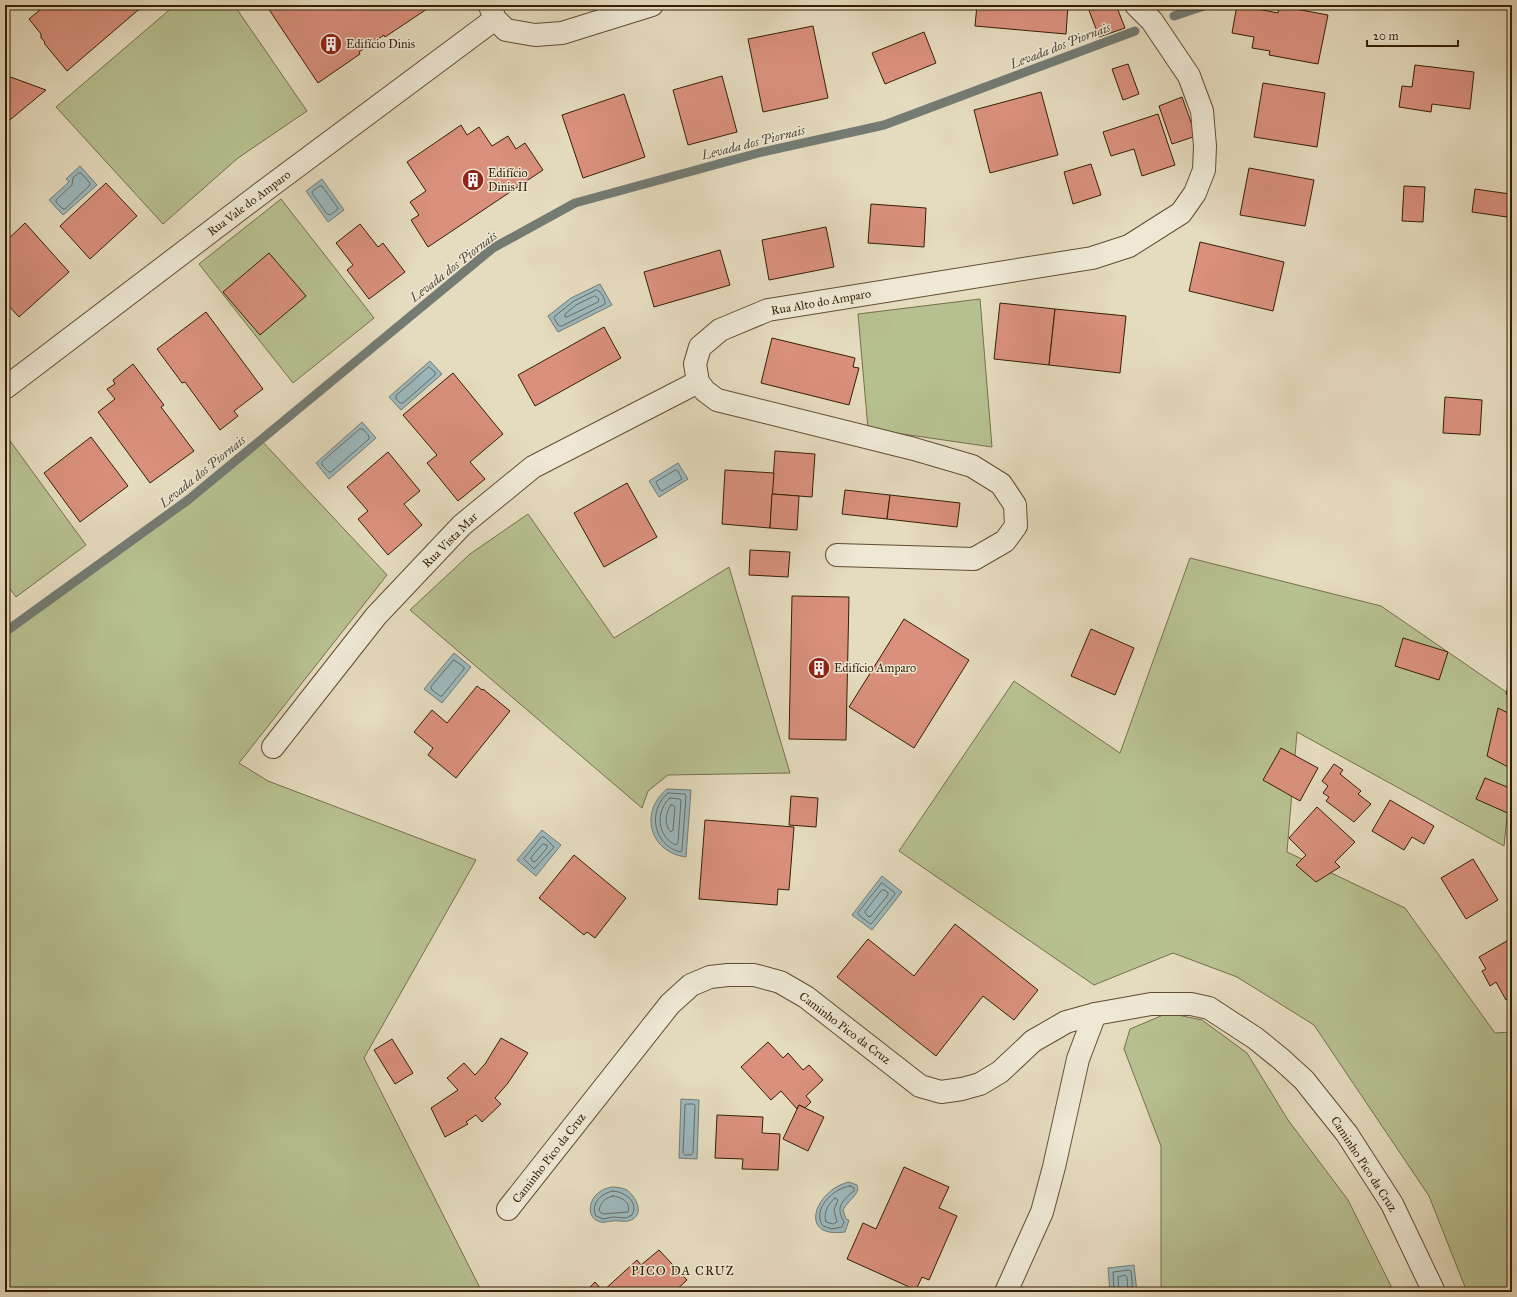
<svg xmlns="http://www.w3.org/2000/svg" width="1517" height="1297" font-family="'IM FELL Great Primer',serif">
<rect width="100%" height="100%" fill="#e5dbbe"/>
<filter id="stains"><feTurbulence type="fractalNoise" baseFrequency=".005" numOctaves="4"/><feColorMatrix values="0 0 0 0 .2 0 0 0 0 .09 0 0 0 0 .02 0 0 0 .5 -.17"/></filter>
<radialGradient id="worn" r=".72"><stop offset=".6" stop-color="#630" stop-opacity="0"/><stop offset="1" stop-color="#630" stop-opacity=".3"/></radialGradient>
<!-- green -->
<g fill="#b7c090" stroke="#76704a">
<path d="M175 5H234L307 111 238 158 163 224 56 107Z"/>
<path d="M281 199 374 318 293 383 199 264Z"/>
<path d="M980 299 992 447 868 429 858 314Z"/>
<path d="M5 434 86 545 16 597 5 582Z"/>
<path d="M259 438 387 575 239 763 268 781 476 860 364 1058 482 1292H5V628L187 498Z"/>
<path d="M528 514 614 638 729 567 790 773 668 775 648 791 642 808 410 610 470 554Z"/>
<path d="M1190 558 1381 606 1512 696V770L1504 846 1297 732 1287 852 1405 908 1495 1033 1512 1032V1292H1467L1429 1196 1314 1025 1237 977 1173 953 1094 985 899 851 1014 681 1120 753Z"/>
<path d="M1168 1013 1202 1020 1247 1053 1288 1120 1348 1200 1394 1292H1161V1146L1124 1049 1130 1029Z"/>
</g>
<!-- water -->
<g fill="#9cb8bd" stroke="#737b73">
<path d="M80 166 97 185 63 215 49 200 69 182 66 179Z"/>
<path d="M322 179 344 210 328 222 306 191Z"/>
<path d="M600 284 612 305 558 332 548 316 571 298Z"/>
<path d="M430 361 442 374 401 410 389 397Z"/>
<path d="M362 422 376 438 329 479 316 463Z"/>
<path d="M678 463 688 479 659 497 649 481Z"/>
<path d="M454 653 471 667 442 703 424 689Z"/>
<path d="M667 789 691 790 686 857C649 852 639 812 667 789Z"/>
<path d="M542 830 561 845 536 876 517 860Z"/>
<path d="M882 876 902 892 872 930 852 915Z"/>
<path d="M681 1099 699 1100 697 1159 679 1158Z"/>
<path d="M849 1182 857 1185C861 1194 848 1200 843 1210L846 1219 849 1220 845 1232C796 1239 816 1189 849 1182Z"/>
<path d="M612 1187C617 1187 623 1188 627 1190 636 1197 645 1214 631 1220 625 1223 619 1220 613 1221 607 1221 603 1224 598 1221 587 1217 589 1202 596 1195 601 1190 606 1188 612 1187Z"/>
<path d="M1134 1265 1137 1292H1110L1108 1268Z"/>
</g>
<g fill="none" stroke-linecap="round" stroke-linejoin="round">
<!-- shore -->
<g stroke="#686c60" stroke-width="1">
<path d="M79 173H81L90 183V185L65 209H63L56 202V200L72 185 73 178Z"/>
<path d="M320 186H322L338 208 337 210 330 215 327 214 312 193 313 191Z"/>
<path d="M597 290C601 291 606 300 605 304L562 326H559L554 318 555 316 574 301Z"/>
<path d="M595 296 599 299 598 302 567 317H565V314L576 305Z"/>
<path d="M429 367 435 372V375L403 403H400L396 399V396Z"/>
<path d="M360 429H363L369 436V439L331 472H329L322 465V462Z"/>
<path d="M676 470 678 471 682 479 662 491 660 490 656 482Z"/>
<path d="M454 660 464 667V669L442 696H440L432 690 431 687Z"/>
<path d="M668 793 685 794 686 796 682 850 681 852C653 846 647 810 668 793Z"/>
<path d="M670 798 679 799 681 800 678 843 676 845C657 837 655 811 670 798Z"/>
<path d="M671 805H673L675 807 673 830 671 832C664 825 665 813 671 805Z"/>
<path d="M542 837H544L554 847 534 869 524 859Z"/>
<path d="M543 844 547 845V848L536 861 533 862 531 858Z"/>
<path d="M882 883 894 892 895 894 872 923 870 924 859 915 858 913Z"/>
<path d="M882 890H885L888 893V895L871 916 869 917 866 914 865 912Z"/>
<path d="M687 1104H694L695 1106 693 1153 691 1155H685L683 1153 685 1105Z"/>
<path d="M850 1186 854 1188V1191C842 1201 835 1207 844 1222L842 1227 832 1229 823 1226C811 1209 834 1188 850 1186Z"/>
<path d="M613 1191C625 1192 639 1202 632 1215L626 1218 613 1217 603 1219 596 1216C590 1203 602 1193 613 1191Z"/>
<path d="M613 1196C621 1197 631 1202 628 1212L603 1214 600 1212 599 1210C601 1202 605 1198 613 1196Z"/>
<path d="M835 1198 838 1200 834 1210 837 1222 833 1224 826 1222C823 1213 828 1204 835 1198Z"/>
<path d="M1114 1292 1113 1272 1129 1270 1131 1271 1133 1292"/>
<path d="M1119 1292 1118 1277 1125 1275 1127 1277 1128 1292"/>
</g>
<!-- stream -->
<g stroke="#737b73" stroke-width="9">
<path d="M1174 16 1207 5"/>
<path d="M5 632 188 500 493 248 575 203 762 152 884 125 1135 31"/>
</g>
</g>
<!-- building -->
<g fill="#d9907c" stroke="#351f03">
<path d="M46 5H144L67 71 44 43 45 42 41 38V34L29 19Z"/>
<path d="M266 5H429L430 7 385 37 384 35 359 52 360 54 318 83Z"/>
<path d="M977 5H1068L1066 34 975 26Z"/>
<path d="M1087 5H1116L1125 28 1099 37Z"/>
<path d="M1237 5 1278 13 1279 6 1328 15 1318 64 1269 55 1270 51 1252 48 1254 37 1232 33Z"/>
<path d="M813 26 828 98 763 112 748 39Z"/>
<path d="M924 32 936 63 885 84 872 53Z"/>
<path d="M1128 64 1139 94 1123 100 1112 69Z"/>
<path d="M1415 65 1474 72 1470 109 1432 104 1431 112 1399 107 1402 86 1412 87Z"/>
<path d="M5 75 46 90 5 124Z"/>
<path d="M722 76 737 132 688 145 673 90Z"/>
<path d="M1263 83 1325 93 1317 147 1254 137Z"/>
<path d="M1041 92 1058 155 990 173 974 110Z"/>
<path d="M624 94 645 157 583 178 562 115Z"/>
<path d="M1182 97 1196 136 1172 144 1159 106Z"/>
<path d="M1158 114 1175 165 1142 176 1134 149 1111 156 1103 132Z"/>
<path d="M461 125 467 135 479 127 492 146 508 136 516 149 525 143 543 170 428 247 411 220 419 215 410 202 426 191 407 162Z"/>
<path d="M1091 164 1101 195 1073 204 1064 172Z"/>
<path d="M1249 168 1314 180 1305 226 1240 215Z"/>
<path d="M106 183 137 216 90 259 60 226Z"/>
<path d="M1404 186 1425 187 1423 222 1402 221Z"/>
<path d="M1475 189 1510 194 1507 217 1472 212Z"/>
<path d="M871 204 926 208 924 247 868 243Z"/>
<path d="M25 223 69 272 19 317 5 302V242Z"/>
<path d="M360 224 378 247 383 243 405 272 369 299 347 270 353 265 336 243Z"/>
<path d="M826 227 834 267 769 280 762 240Z"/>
<path d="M1200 242 1284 262 1273 311 1189 291Z"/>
<path d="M720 250 730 285 654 307 644 272Z"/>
<path d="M269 253 306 296 260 335 223 292Z"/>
<path d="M1000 303 1055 309 1049 365 994 359Z"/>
<path d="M1055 309 1126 316 1120 373 1049 365Z"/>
<path d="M206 312 263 389 234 411 238 416 220 430 185 382 182 383 157 349Z"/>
<path d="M604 327 621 358 535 406 518 375Z"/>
<path d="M772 338 855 358 853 367 859 368 849 405 761 383Z"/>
<path d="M133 364 164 405 161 407 194 451 150 483 98 412 115 399 107 389 115 384 113 380Z"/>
<path d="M453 373 503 434 470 462 485 479 458 501 427 463 437 455 403 415Z"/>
<path d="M1445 397 1482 400 1480 435 1443 433Z"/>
<path d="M91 437 128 486 80 522 44 473Z"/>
<path d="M775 451 815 454 812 497 772 494Z"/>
<path d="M388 452 420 491 404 504 422 525 388 555 358 519 368 511 347 487Z"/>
<path d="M725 470 774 473 770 528 722 524Z"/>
<path d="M627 483 657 537 604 567 574 513Z"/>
<path d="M845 490 890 495 887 519 842 514Z"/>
<path d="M772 494 799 496 797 530 770 528Z"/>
<path d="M890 495 960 503 957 527 887 519Z"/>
<path d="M750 550 790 552 788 577 749 575Z"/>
<path d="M792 596 849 597 846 740 789 739Z"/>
<path d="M904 619 969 660 914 748 849 707Z"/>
<path d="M1091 629 1134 648 1115 695 1071 676Z"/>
<path d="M1403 638 1448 652 1439 680 1395 666Z"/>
<path d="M1511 677H1512V695L1506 694Z"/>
<path d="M477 686 482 690 483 689 510 711 456 778 428 755 433 748 414 732 432 710 447 723Z"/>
<path d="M1498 708 1512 715V769L1487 756Z"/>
<path d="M1281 748 1318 768 1300 801 1263 780Z"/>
<path d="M1334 764 1343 770 1340 774 1361 791 1358 794 1371 804 1354 822 1326 801 1329 797 1323 793 1328 786 1322 781Z"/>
<path d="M1485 778 1512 789V815L1476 799Z"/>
<path d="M791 796 818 798 816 827 789 825Z"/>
<path d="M1390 800 1434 826 1424 844 1412 837 1404 850 1372 831Z"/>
<path d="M1317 807 1355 842 1335 862 1340 867 1316 882 1296 865 1306 855 1289 838Z"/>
<path d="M705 820 794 827 789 890 778 889 777 905 699 899Z"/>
<path d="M574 855 626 898 595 938 587 932 584 935 539 898Z"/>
<path d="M1473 859 1498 900 1466 919 1441 878Z"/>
<path d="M955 924 1038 990 1014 1020 983 996 936 1056 837 977 868 939 914 976Z"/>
<path d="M1512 938V996L1506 1000 1496 982 1490 986 1482 971 1486 969 1479 957Z"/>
<path d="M501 1038 528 1053 508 1083 495 1098 501 1104 482 1122 476 1115 466 1122 468 1124 445 1137 431 1108 458 1090 447 1078 464 1063 475 1075 485 1064Z"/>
<path d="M392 1039 413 1073 395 1084 374 1050Z"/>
<path d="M768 1042 783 1058 788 1053 803 1070 809 1065 823 1080 806 1096 811 1102 805 1108 799 1105 797 1109 781 1091 771 1100 741 1067Z"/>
<path d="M799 1105 824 1117 808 1151 783 1139Z"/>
<path d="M717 1115 763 1117 762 1133 780 1134 778 1170 742 1169 743 1159 715 1158Z"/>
<path d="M904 1167 949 1187 939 1208 957 1216 929 1280 922 1277 916 1290 847 1259 863 1223 876 1229Z"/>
<path d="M659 1250 687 1280 674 1292H585L595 1282 603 1291 637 1260 641 1265Z"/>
</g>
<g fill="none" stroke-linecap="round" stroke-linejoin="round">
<!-- street casing -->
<g stroke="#614e32" stroke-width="24">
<g id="street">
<path d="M490 6 495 19 506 30 535 35 562 33 652 5"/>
<path d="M5 388 260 194 495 19"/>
<path d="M837 555 974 559 1005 541 1016 526 1015 505 1001 484 972 466 914 449 717 400 705 391 698 382 695 364 700 347 720 330 768 310 1092 258 1129 246 1181 213 1195 193 1204 170 1205 146 1202 111 1189 76 1152 21 1136 5"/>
<path d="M273 747 376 616 462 525 533 467 698 382"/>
<path d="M508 1209 670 1004 691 985 710 977 728 975H754L780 982 806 997 920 1086 941 1092 962 1089 980 1084 1000 1072 1033 1041 1066 1022 1095 1014 1151 1004H1191L1209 1008 1255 1038 1281 1059 1304 1080 1347 1134 1392 1204 1434 1292"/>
<path d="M1006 1292 1042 1212 1054 1167 1078 1059 1095 1014"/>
</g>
</g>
<!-- street -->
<use href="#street" stroke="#eee8d5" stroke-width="22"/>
</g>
<!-- icons -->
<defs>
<g id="building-disc" transform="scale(1.15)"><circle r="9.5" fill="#8f2418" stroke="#eee8d5"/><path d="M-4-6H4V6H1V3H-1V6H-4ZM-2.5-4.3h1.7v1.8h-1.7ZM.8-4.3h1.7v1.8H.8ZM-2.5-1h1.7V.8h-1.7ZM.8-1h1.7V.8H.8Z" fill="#fff"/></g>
</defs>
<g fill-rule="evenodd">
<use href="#building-disc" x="331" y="44"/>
<use href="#building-disc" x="473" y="180"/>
<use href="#building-disc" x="819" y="668"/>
</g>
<g text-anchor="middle" stroke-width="3" stroke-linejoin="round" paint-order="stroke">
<!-- poi labels -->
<g font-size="12" fill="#351f03" stroke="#eee8d5" text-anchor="start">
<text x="346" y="48">Edifício Dinis</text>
<text x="488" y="177">Edifício<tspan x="488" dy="14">Dinis II</tspan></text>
<text x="834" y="672">Edifício Amparo</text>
</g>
<!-- street labels -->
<g font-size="12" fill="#351f03" stroke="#eee8d5">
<text transform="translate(249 203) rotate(-37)" y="4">Rua Vale do Amparo</text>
<text transform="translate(821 302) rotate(-10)" y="4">Rua Alto do Amparo</text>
<text transform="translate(450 540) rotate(-45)" y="4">Rua Vista Mar</text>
<text transform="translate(845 1028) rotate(37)" y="4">Caminho Pico da Cruz</text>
<text transform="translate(549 1158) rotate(-52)" y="4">Caminho Pico da Cruz</text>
<text transform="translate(1364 1164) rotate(57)" y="4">Caminho Pico da Cruz</text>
</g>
<!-- water labels -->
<g font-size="13" font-style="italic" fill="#544d3b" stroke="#eee8d5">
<text transform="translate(1060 45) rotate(-21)" y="5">Levada dos Piornais</text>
<text transform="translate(753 142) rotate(-14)" y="5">Levada dos Piornais</text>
<text transform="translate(453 266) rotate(-38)" y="5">Levada dos Piornais</text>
<text transform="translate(202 471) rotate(-39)" y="5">Levada dos Piornais</text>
</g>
<!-- neighbourhood labels -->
<g font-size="13" letter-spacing="1" fill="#351f03" stroke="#eee8d5">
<text x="683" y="1275">PICO DA CRUZ</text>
</g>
</g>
<!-- margin -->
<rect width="1517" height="1297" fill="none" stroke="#e5dbbe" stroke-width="20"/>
<rect x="6" y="6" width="1505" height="1285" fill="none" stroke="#351f03" stroke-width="2"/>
<rect x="10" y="10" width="1497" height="1277" fill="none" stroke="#351f03"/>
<!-- scale -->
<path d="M1367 40v6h91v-6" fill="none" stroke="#351f03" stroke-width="2"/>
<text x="1373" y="40" font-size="12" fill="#351f03" stroke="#eee8d5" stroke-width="3" paint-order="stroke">20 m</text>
<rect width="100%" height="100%" filter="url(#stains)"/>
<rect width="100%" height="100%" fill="url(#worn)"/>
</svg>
